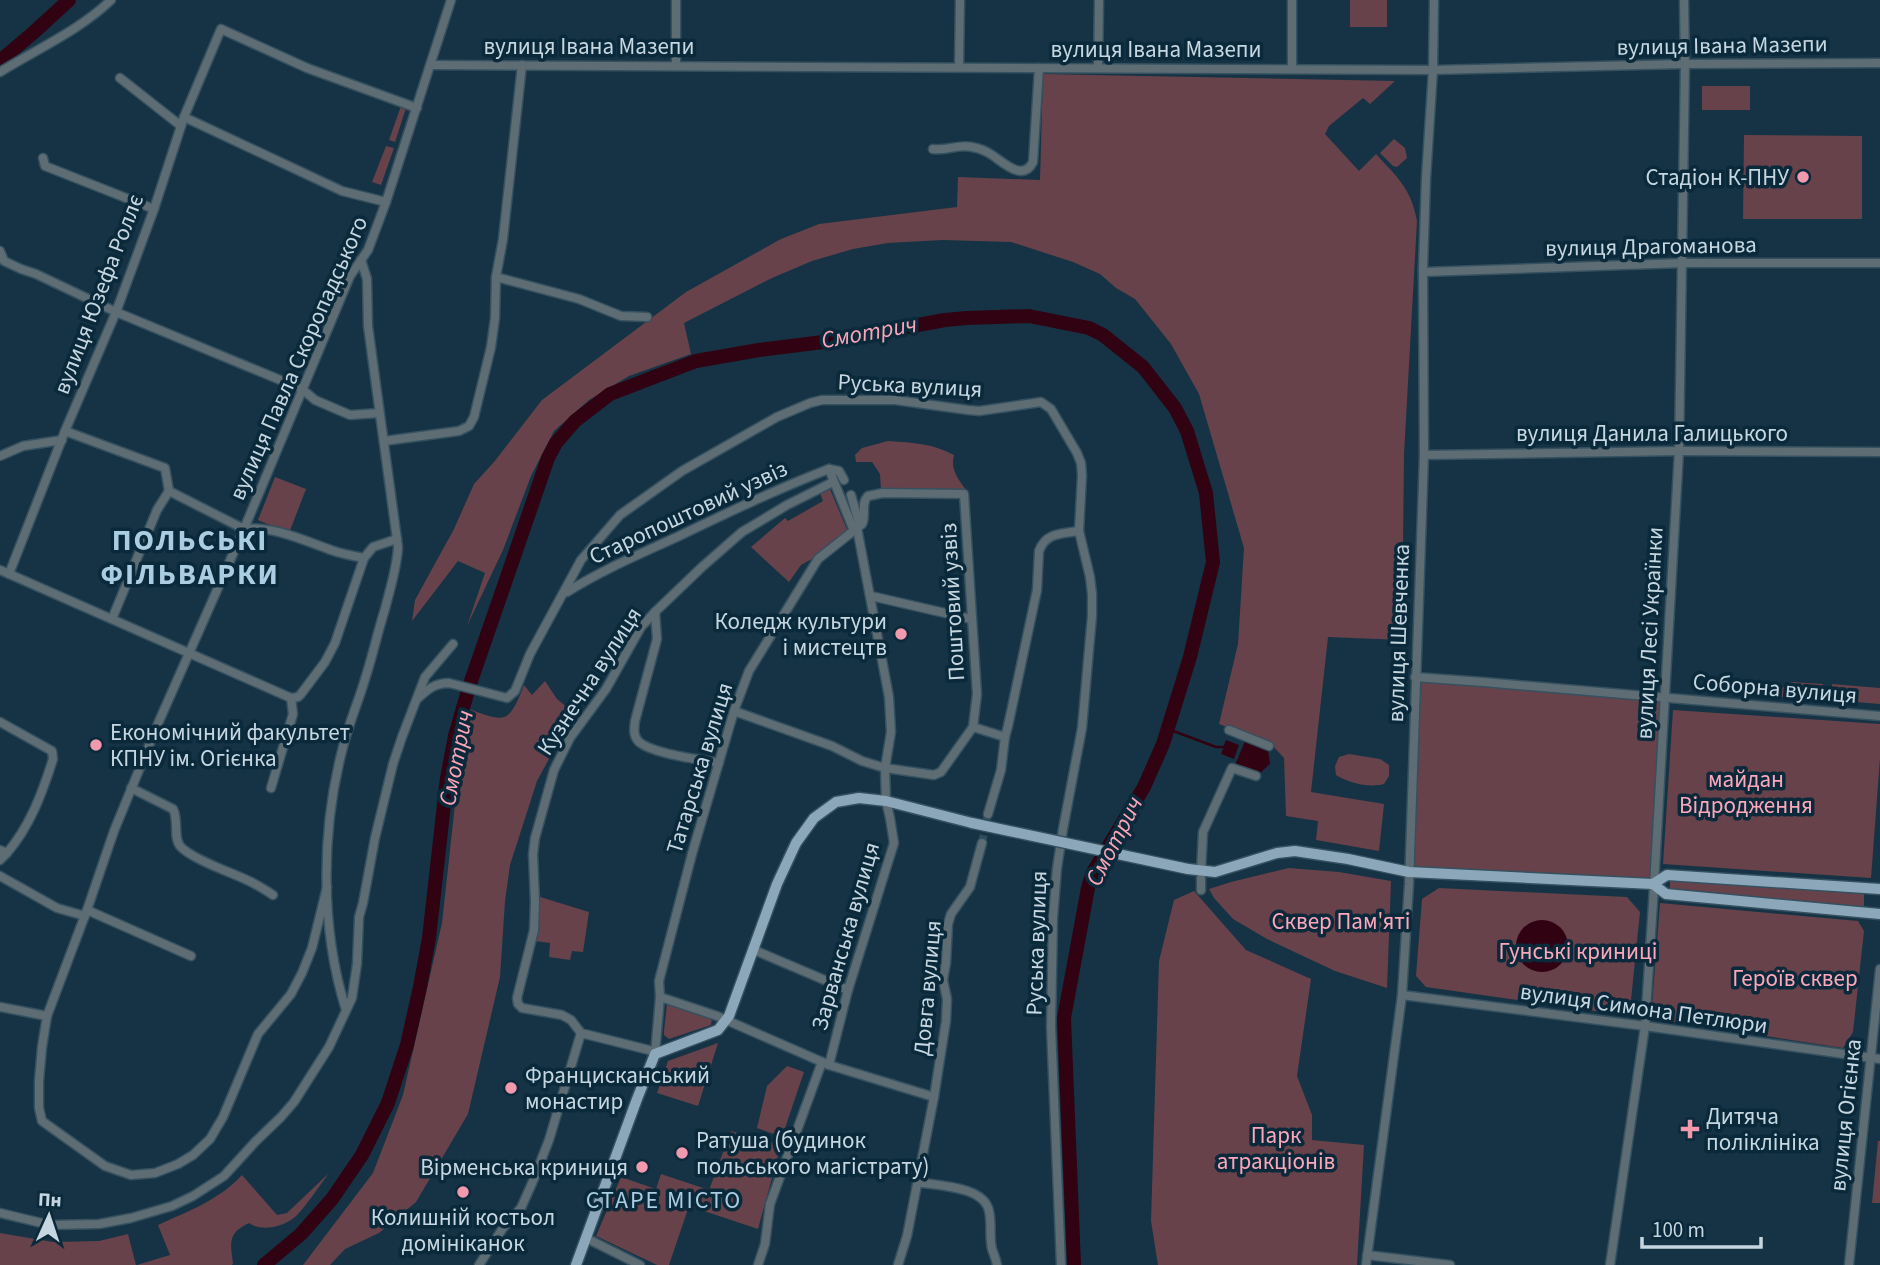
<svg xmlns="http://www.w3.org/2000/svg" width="1880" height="1265" font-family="'Source Sans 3',sans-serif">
<rect width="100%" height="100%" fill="#153344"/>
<!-- green -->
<g fill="#67424a">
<rect x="1350" y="0" width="37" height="27"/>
<path d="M1043 74 1395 81 1370 104 1363 98 1329 126 1325 134 1359 171 1376 154C1397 177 1411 188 1417 221L1404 454 1402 640 1328 637 1311 792 1384 804 1379 851 1316 840 1318 821 1286 816 1284 758 1271 744 1219 724 1238 644 1244 548 1199 394 1171 344 1135 299 1116 288 1100 274 1073 262 1011 242 943 240 888 243 853 249 812 261 772 278 684 323 691 354 629 376 589 400 554 431 531 476 503 550 467 626 485 573 458 561 412 621 415 600 454 529 474 484 494 462 542 400 686 292 781 239 819 224 957 207 958 177 1040 180Z"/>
<rect x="1702" y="86" width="48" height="24"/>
<path d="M401 106 406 108 395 142 389 140Z"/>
<path d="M1744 135 1862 136V219H1743Z"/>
<path d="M1394 139 1405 148 1407 158 1397 167 1393 166 1380 153Z"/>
<path d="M386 146 394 148 381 185 372 182Z"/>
<path d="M888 441C914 443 931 443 954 455 950 470 959 480 967 491H881L880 474 872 462H856L855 455 862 448Z"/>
<path d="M275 477 306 489 289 533 258 520Z"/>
<path d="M830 489 848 532 846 540 801 565 789 582 751 547 785 518 788 521 823 501 820 493Z"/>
<path d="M1415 677 1664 698 1653 884 1409 872Z"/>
<path d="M545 681 557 699 574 713 537 781 510 865 505 901 500 977 468 1114 416 1202 379 1233 345 1249 330 1265H303L373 1173 403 1095 442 923 457 786 459 739 466 708C505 722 508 726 524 685L532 695Z"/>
<path d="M1791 682 1823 684 1822 700 1769 696Z"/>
<path d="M1832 684 1880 688V704L1831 700Z"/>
<path d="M1673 710 1880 724V758L1871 878 1663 864Z"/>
<path d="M1349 754 1380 759 1389 765V776L1384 784C1369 788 1349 783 1336 775L1335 766 1339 757Z"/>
<path d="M1289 868 1339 872 1391 881 1387 988 1335 971 1267 939 1233 919 1214 898 1209 889 1231 882Z"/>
<path d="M1670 880 1864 892V907L1670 889Z"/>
<path d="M1439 888 1627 897 1640 912 1631 1000 1609 1013 1426 987 1416 976 1422 899Z"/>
<path d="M1194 891 1246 950 1311 979 1297 1076 1312 1115V1140L1364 1145 1357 1265H1158L1151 1221 1159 961 1174 900Z"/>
<path d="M537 896 589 912 583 952 572 951 570 960 549 957 550 943 535 941Z"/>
<path d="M1660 903 1858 921 1864 931 1853 1032 1843 1048 1663 1020 1652 1006Z"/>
<path d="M667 1004 712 1017 711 1025 669 1039 664 1035V1031Z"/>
<path d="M718 1043 698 1106 657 1093 668 1061Z"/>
<path d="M787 1066 804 1072 782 1137 757 1128 767 1086Z"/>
<path d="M731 1131 781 1145 758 1229 689 1206 669 1265H657L596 1236 621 1177 656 1189 661 1174 709 1190Z"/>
<path d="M1878 1141H1880V1203H1872Z"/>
<path d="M329 1173C320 1185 305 1208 295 1217 283 1227 261 1232 249 1223 228 1233 230 1242 233 1263L232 1265H137L170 1255 158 1225C189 1211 219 1200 242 1175L277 1215 287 1213Z"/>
<path d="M0 1233 53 1242 99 1241 128 1234 136 1265H0Z"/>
</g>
<!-- water -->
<g fill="#310312">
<path d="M1226 740 1239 745 1234 759 1221 754Z"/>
<path d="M1245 741 1268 750 1270 764 1260 773 1235 765Z"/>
<circle cx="1542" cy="946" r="26"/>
</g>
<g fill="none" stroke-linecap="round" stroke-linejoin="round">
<!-- stream -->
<path stroke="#310312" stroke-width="2.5" d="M1168 729 1216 747H1224"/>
<!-- river -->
<g stroke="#310312" stroke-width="14">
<path d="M0 61 33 33 69 0"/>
<path d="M264 1265 301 1234 332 1199 362 1155 388 1103 407 1045 420 987 429 938 447 778 455 736 469 687 548 458 556 443 575 421 610 394 696 361 759 350 831 341 945 320 967 318 1029 316 1089 328 1103 335 1143 367 1175 408 1187 431 1206 493 1213 562 1190 657 1163 744 1144 787 1093 872 1088 888 1064 1018 1074 1265"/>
</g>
<!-- minor-tunnel -->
<path stroke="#304c5c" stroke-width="8" stroke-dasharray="8 4" stroke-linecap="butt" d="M982 843 988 814"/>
<!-- minor casing -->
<g stroke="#355160" stroke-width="11">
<g id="minor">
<path d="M676 0V66"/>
<path d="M431 65 1433 70 1685 64 1880 63"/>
<path d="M959 67 960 0"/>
<path d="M1098 68 1099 0"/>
<path d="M1292 69V0"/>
<path d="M0 72C37 49 80 30 111 0"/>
<path d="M120 78 181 126"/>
<path d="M184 117 342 191 386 202"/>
<path d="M933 149C946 151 958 144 972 147 979 148 986 151 992 155 1004 163 1023 182 1033 162L1039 68"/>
<path d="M43 158 45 166 154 209"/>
<path d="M0 251 4 261 21 269 36 274 116 312 302 389 315 400 350 415 379 413"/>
<path d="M1423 272 1683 263H1880"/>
<path d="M496 277 579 299 621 316 647 317"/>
<path d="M65 431 165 468 169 491 244 529C271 525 306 541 331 550 342 554 353 556 364 558L335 643 325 662 301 694 298 697 291 698 293 714 271 788"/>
<path d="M384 441 459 431 469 426 474 417 491 347 495 318 496 277 503 239 522 65"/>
<path d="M1424 455 1679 451 1880 452"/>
<path d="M0 456 23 446 62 440"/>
<path d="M829 469 852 526 857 528"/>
<path d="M829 469 839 471 844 480"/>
<path d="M364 558 373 547 397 539"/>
<path d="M0 570 291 698"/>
<path d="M9 574 65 431 116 312 154 209 184 117 221 29 307 68 417 108"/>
<path d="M567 592C602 570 640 554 677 537 727 513 777 489 829 469"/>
<path d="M871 596 971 619"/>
<path d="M655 612 657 639 635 721C634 729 633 736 639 742 653 754 699 759 719 763"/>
<path d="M112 619 157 510 169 491"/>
<path d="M1415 677 1483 682 1880 716"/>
<path d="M417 699C427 690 434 683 449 683L507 698 515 691 530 654 581 560 620 515 682 471 777 417 810 403 822 400H895L968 410 979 411 1041 402 1051 409 1077 453 1081 463 1082 475 1079 531 1090 577 1092 594V616L1082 728 1063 829 1057 868 1053 918 1051 1027 1061 1265"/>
<path d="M734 711 832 746 862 761 885 768 934 775 941 772 973 727 977 694 964 494 883 493 868 496C860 504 867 515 862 524L818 559 749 671 734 711 692 854 659 981 660 997 655 1054 649 1050 581 1033 571 1020 562 1015 522 1008 518 1004 517 998 534 930 535 902 533 854 535 838 554 770 570 738 606 689 641 627 655 612 702 567 742 532 787 505 833 482"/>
<path d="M0 722 52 751 53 759C42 794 30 826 7 853"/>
<path d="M973 727 1005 737 1008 726 1037 590 1039 551C1046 532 1062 534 1079 531"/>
<path d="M1229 730 1269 746"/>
<path d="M131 788 173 809C179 820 173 837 180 846 191 859 233 873 249 881 258 885 265 890 273 895"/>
<path d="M988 814 1001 770 1005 737"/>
<path d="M0 850 7 853 0 860"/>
<path d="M1201 871 1203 832 1232 768 1256 776"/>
<path d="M0 876 57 908 85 916"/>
<path d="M327 887 312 948 302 973 291 994 258 1034 223 1117 210 1139 193 1155 178 1164 155 1173 131 1175 105 1166 42 1121 39 1108V1081L42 1047 47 1016 87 910 114 831 160 719 244 529 350 276 368 250 386 202 451 0"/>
<path d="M1201 890V878"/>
<path d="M87 910 191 956"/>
<path d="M754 950 848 990"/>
<path d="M1402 995 1645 1026 1880 1059"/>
<path d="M660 997 717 1016 829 1065 934 1097"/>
<path d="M0 1007 47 1016"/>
<path d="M346 1010C320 927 321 830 343 747 349 723 359 700 366 676 373 654 378 631 385 609 390 589 397 568 398 547L368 326 367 279 361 260"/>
<path d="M829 1065 848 990 894 843 890 818 886 801 885 768 891 732 889 697 857 528 859 523 851 495"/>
<path d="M917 1182C939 1186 984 1186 989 1211 992 1223 989 1237 992 1249 994 1255 996 1259 997 1265"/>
<path d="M0 1213 50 1225 99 1224 131 1218 172 1206 193 1196 224 1176 256 1141 281 1117 294 1102 329 1047 352 998 357 964 359 917 363 903 375 838 393 764 402 737 425 677 453 644"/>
<path d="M586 1238 640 1265"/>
<path d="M1367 1255 1450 1265"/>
<path d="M479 1265 503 1228 521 1208 533 1181 549 1140 581 1033"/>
<path d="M758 1265 765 1244 770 1204 822 1062"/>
<path d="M898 1265 907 1236 934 1097 946 1021 947 999 943 980 946 963 948 924 951 914 970 887 982 843"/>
<path d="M1366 1265 1402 995 1409 884 1424 455 1423 269 1426 178 1433 70 1434 0"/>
<path d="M1610 1265 1645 1026 1653 903 1679 451 1685 64 1684 0"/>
<path d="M1849 1265 1880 969"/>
</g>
</g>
<!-- major casing -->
<g stroke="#355160" stroke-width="13">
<g id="major">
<path d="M1188 869 1215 872 1277 853 1295 851 1348 859 1409 872 1653 884 1667 875 1880 889"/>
<path d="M1653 884 1666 894 1880 914"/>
<path d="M576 1265 637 1099 655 1054 718 1030 729 1016 777 884 796 843 814 818 836 802 859 798 886 801 972 823"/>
</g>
</g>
<!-- minor -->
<use href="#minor" stroke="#5e6c74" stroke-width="8"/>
<!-- major -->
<use href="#major" stroke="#8ba7b9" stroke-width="10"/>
<!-- major-bridge casing -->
<g stroke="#355160" stroke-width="13" stroke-linecap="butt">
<path id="major-bridge" d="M972 823 1188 869"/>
</g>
<!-- major-bridge -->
<use href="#major-bridge" stroke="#8ba7b9" stroke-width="10"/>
</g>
<!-- markers -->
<g fill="#f29aad" stroke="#0a293a" stroke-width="2.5">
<circle cx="1803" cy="177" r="7"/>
<circle cx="901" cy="634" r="7"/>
<circle cx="96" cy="745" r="7"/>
<circle cx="511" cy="1088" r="7"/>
<path d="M1686.5 1118.5h7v7h7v7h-7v7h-7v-7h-7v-7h7z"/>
<circle cx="682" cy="1153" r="7"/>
<circle cx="642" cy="1167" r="7"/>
<circle cx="463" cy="1192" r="7"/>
</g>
<g text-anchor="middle" stroke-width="7" stroke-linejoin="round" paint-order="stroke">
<!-- street labels -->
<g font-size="23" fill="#c6d7e1" stroke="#0a293a">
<text transform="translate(1722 45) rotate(-1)" y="8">вулиця Івана Мазепи</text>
<text x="589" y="54">вулиця Івана Мазепи</text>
<text x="1156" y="57">вулиця Івана Мазепи</text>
<text transform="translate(1651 246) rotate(-1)" y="8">вулиця Драгоманова</text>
<text transform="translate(98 294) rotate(-69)" y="8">вулиця Юзефа Роллє</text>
<text transform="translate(298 358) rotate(-66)" y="8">вулиця Павла Скоропадського</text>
<text transform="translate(910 385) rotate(3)" y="8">Руська вулиця</text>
<text x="1652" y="441">вулиця Данила Галицького</text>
<text transform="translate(688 512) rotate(-25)" y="8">Старопоштовий узвіз</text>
<text transform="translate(952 602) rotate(-93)" y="8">Поштовий узвіз</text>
<text transform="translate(1398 633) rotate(-88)" y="8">вулиця Шевченка</text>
<text transform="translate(1649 633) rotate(-87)" y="8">вулиця Лесі Українки</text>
<text transform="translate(589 681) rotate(-57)" y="8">Кузнечна вулиця</text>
<text transform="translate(1775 688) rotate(5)" y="8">Соборна вулиця</text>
<text transform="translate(699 768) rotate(-73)" y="8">Татарська вулиця</text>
<text transform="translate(845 936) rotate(-74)" y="8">Зарванська вулиця</text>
<text transform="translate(1036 943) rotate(-88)" y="8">Руська вулиця</text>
<text transform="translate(927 988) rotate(-85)" y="8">Довга вулиця</text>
<text transform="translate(1644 1008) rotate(8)" y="8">вулиця Симона Петлюри</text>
<text transform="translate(1845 1115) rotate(-84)" y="8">вулиця Огієнка</text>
</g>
<!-- poi labels -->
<g font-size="23" fill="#c6d7e1" stroke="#0a293a" text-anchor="start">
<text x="1789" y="185" text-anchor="end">Стадіон К-ПНУ</text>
<text x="887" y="629" text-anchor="end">Коледж культури<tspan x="887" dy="26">і мистецтв</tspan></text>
<text x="110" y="740">Економічний факультет<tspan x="110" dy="26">КПНУ ім. Огієнка</tspan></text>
<text x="525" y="1083">Францисканський<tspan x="525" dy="26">монастир</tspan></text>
<text x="1706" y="1124">Дитяча<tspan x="1706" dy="26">поліклініка</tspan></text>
<text x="696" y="1148">Ратуша (будинок<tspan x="696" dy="26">польського магістрату)</tspan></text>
<text x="628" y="1175" text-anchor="end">Вірменська криниця</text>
<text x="463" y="1225" text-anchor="middle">Колишній костьол<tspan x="463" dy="26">домініканок</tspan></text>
</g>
<!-- park labels -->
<g font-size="23" fill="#fea7ba" stroke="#0a293a">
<text x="1746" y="787">майдан<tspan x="1746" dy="26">Відродження</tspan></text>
<text x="1341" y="929">Сквер Пам'яті</text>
<text x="1578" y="959">Гунські криниці</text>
<text x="1795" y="986">Героїв сквер</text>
<text x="1276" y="1143">Парк<tspan x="1276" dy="26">атракціонів</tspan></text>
</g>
<!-- water labels -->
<g font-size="24" font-style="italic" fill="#fca5b8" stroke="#0a293a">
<text transform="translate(869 332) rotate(-10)" y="8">Смотрич</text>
<text transform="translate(456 758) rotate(-79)" y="8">Смотрич</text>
<text transform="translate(1114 841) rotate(-63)" y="8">Смотрич</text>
</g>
<!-- neighbourhood labels -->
<g font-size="24" letter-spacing="2" fill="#abcde2" stroke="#0a293a">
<text x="664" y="1208">СТАРЕ МІСТО</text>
</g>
<!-- district labels -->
<g font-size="30" font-weight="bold" letter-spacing="2" fill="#abcde2" stroke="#0a293a">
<text x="190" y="550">ПОЛЬСЬКІ<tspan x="190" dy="34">ФІЛЬВАРКИ</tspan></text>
</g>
</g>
<!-- north arrow -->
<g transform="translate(49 1216) rotate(3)" stroke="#0a293a" stroke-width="5" paint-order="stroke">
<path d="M0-5L12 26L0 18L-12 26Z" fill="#c6d7e1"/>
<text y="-10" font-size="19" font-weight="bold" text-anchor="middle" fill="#c6d7e1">Пн</text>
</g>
<!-- scale -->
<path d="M1642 1237v10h119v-10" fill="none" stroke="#c6d7e1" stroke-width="3.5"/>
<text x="1652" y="1237" font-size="21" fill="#c6d7e1" stroke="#0a293a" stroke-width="5" paint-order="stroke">100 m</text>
</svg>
